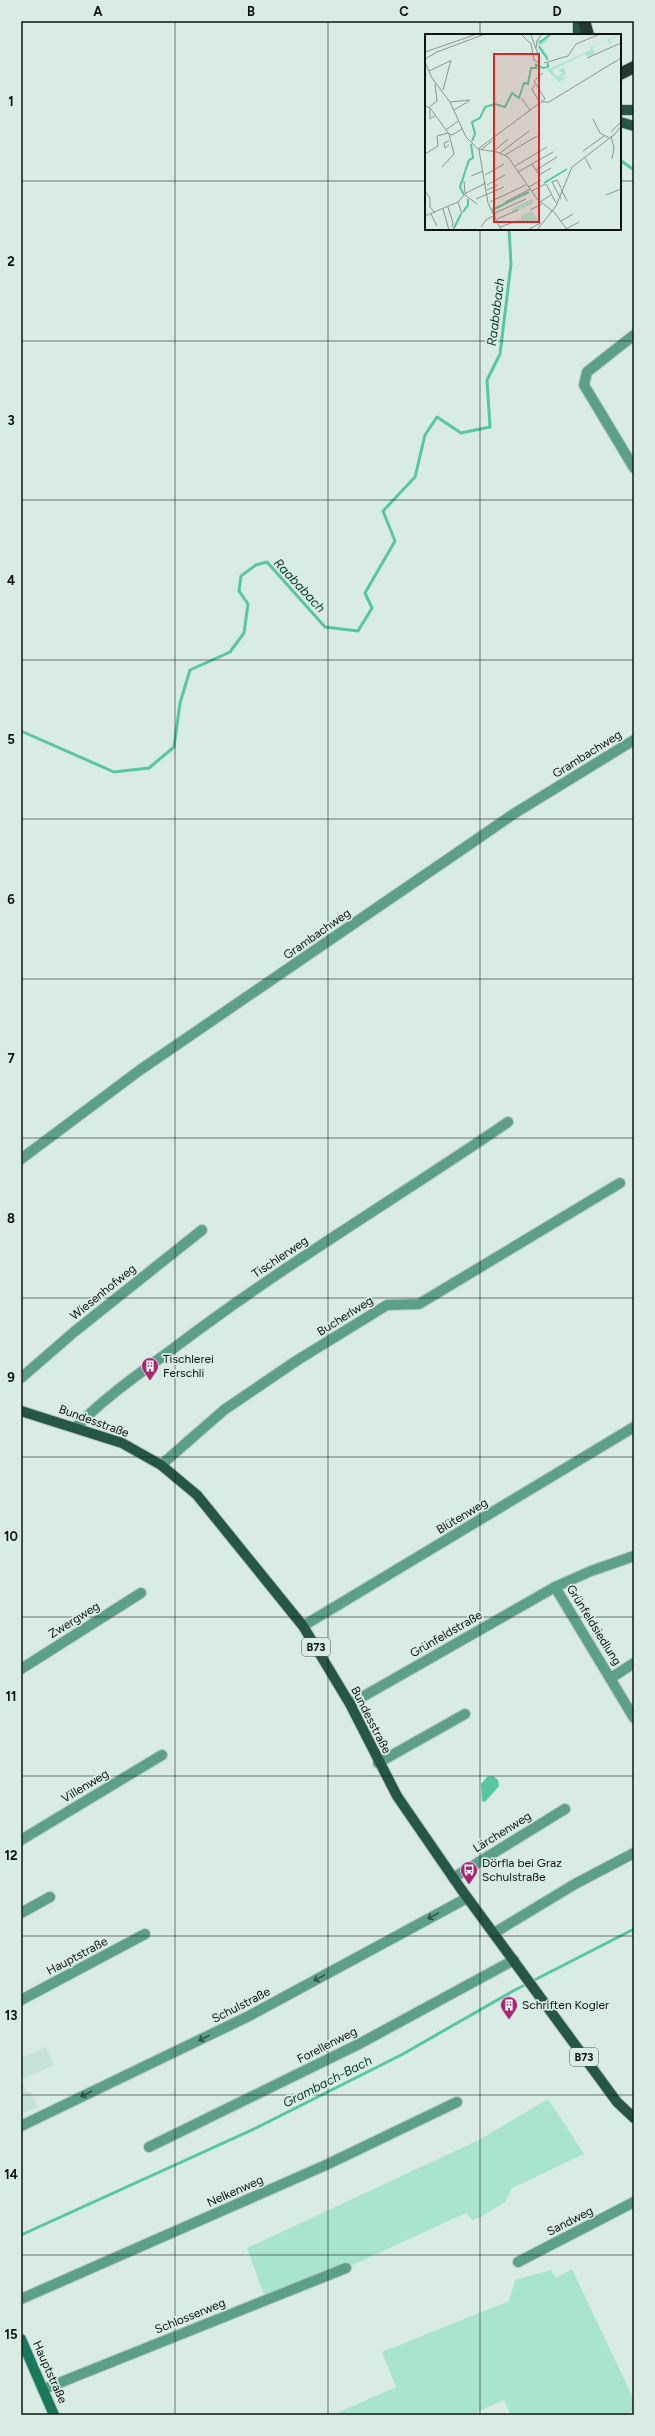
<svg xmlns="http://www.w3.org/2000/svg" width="655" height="2436" font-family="Figtree,sans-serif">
<rect width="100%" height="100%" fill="#d8ece4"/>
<!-- built -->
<path fill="#c7e3d8" d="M46 2047 54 2065 21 2080 27 2092 30 2091 38 2107 21 2114V2058Z"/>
<!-- green -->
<g fill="#a9e5cd">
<path d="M548 2099 584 2154 512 2188 505 2202 479 2218 472 2220 466 2213 346 2268 266 2300 247 2248 479 2140Z"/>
<path d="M572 2269 634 2400V2411L623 2415H511L504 2400 471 2415H338L337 2413 396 2387 382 2352 509 2301 515 2280 551 2270 556 2278Z"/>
</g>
<!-- water -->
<path fill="#57c6a1" d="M493 1776 498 1780 499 1786 485 1802 482 1801 481 1784 487 1777Z"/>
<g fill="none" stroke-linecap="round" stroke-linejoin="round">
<!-- stream -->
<g stroke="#57c6a1" stroke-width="3">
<path d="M620 160 634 170"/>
<path d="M21 731 114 772 149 768 174 747 180 703 190 670 230 652 244 633 248 604 239 591 241 576 256 565 267 562 325 627 358 631 372 608 365 593 395 541 383 511 415 477 425 435 437 417 461 433 490 427 487 380 500 354 511 264 509 229"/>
<path d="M21 2235 256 2128 403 2054 513 1991 634 1929"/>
</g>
<!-- minor casing -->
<g stroke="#b8c9c2" stroke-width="12">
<g id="minor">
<path d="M634 335 587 372 584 385 634 468"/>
<path d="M21 1159 140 1070 470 844 515 813 634 740"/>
<path d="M21 1378 74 1332 202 1230"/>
<path d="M76 1427C107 1395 146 1369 182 1342 287 1263 400 1196 508 1122"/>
<path d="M161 1465 224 1410 296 1361 387 1305 419 1304 620 1183"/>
<path d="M555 1587 634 1718"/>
<path d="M303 1626 634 1427"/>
<path d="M21 1669 141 1593"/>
<path d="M611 1678 634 1663"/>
<path d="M350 1704 555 1587 591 1571 634 1556"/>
<path d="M378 1763 465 1714"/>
<path d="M21 1840 162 1755"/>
<path d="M453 1878 565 1809"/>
<path d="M21 1913 50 1897"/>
<path d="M494 1933 575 1884 634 1853"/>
<path d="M21 2000 145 1934"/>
<path d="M21 2126 249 2016 467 1898"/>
<path d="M149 2147 359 2044 514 1960"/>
<path d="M518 2262 634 2202"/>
<path d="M21 2299 326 2165 457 2102"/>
<path d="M44 2389 346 2268"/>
</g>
</g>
<!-- secondary casing -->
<g stroke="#b8c9c2" stroke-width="12">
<path id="secondary" d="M21 2339 54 2415"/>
</g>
<!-- primary casing -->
<g stroke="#b8c9c2" stroke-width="12">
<g id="primary">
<path d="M578 21V35"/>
<path d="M620 110H634"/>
<path d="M620 122 634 126"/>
<path d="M21 1411 122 1443 161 1465 197 1495 303 1626 350 1704 397 1796 461 1889 617 2102 634 2118"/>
</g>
</g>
<!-- motorway casing -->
<g stroke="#b8c9c2" stroke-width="14">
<g id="motorway">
<path d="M584 21 588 35"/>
<path d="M620 74 634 67"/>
</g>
</g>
<!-- minor -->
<use href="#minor" stroke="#5da088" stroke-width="10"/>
<!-- secondary -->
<use href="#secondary" stroke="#1a795d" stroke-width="10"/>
<!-- primary -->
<use href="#primary" stroke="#265645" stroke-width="10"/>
<!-- motorway -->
<use href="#motorway" stroke="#213930" stroke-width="12"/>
</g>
<!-- one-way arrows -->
<defs><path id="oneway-shaft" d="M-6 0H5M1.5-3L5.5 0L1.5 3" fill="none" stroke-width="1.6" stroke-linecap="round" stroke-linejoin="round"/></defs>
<g stroke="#315347">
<use href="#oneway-shaft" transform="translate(433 1916) rotate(152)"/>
<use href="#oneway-shaft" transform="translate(319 1978) rotate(152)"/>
<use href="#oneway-shaft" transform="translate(204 2038) rotate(154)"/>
<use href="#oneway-shaft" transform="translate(86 2094) rotate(154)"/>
</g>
<!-- grid -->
<path fill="none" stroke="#0d1411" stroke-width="1" stroke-opacity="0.55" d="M175 21V2415M328 21V2415M480 21V35M21 181H426M620 181H634M480 229V2415M21 341H634M21 500H634M21 660H634M21 819H634M21 979H634M21 1138H634M21 1298H634M21 1457H634M21 1617H634M21 1776H634M21 1936H634M21 2095H634M21 2255H634"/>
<!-- icons -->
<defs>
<g id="building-pin" transform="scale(0.9)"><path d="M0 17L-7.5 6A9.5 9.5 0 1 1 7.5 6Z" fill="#a72775" stroke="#d8ece4"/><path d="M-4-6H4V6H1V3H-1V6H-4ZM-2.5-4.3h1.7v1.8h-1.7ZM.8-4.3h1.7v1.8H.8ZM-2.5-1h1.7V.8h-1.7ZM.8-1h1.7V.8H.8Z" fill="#fff"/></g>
<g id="bus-pin" transform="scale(0.9)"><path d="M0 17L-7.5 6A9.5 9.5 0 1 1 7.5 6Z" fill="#a72775" stroke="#d8ece4"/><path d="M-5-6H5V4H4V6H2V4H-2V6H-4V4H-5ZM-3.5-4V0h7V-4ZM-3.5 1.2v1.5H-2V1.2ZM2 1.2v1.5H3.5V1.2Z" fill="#fff"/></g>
</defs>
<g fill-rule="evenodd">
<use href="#building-pin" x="150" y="1366"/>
<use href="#bus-pin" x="469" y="1870"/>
<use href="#building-pin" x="509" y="2005"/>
</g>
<g text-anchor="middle" stroke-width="3.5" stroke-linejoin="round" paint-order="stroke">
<!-- shield labels -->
<g fill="#d8ece4" stroke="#4a5550" stroke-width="1">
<rect x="302" y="1638" width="28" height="18" rx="3"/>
<rect x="570" y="2048" width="28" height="18" rx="3"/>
</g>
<g font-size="11" font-weight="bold" fill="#0d1411">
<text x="316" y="1651">B73</text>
<text x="584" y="2061">B73</text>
</g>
<!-- street labels -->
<g font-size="12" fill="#0d1411" stroke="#d8ece4">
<text transform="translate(587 754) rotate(-32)" y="4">Grambachweg</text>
<text transform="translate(317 934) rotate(-35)" y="4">Grambachweg</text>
<text transform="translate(280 1257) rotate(-34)" y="4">Tischlerweg</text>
<text transform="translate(103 1292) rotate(-39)" y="4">Wiesenhofweg</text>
<text transform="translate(345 1316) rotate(-32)" y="4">Bucherlweg</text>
<text transform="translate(94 1421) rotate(20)" y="4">Bundesstraße</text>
<text transform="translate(462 1516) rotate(-31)" y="4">Blütenweg</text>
<text transform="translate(74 1620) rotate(-32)" y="4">Zwergweg</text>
<text transform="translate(594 1625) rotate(58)" y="4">Grünfeldsiedlung</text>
<text transform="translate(446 1634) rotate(-30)" y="4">Grünfeldstraße</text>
<text transform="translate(371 1720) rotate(63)" y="4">Bundesstraße</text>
<text transform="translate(85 1786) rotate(-31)" y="4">Villenweg</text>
<text transform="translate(502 1832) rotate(-32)" y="4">Lärchenweg</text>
<text transform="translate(77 1956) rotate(-28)" y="4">Hauptstraße</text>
<text transform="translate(241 2005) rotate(-27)" y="4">Schulstraße</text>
<text transform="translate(327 2045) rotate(-27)" y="4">Forellenweg</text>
<text transform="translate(235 2191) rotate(-24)" y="4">Nelkenweg</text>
<text transform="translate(570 2221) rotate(-27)" y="4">Sandweg</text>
<text transform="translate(190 2316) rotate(-22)" y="4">Schlosserweg</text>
<text transform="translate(50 2372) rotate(66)" y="4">Hauptstraße</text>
</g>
<!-- poi labels -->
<g font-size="12" fill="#0d1411" stroke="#d8ece4" text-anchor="start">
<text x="163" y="1363">Tischlerei<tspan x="163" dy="14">Ferschli</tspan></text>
<text x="482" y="1867">Dörfla bei Graz<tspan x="482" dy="14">Schulstraße</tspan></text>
<text x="522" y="2009">Schriften Kogler</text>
</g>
<!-- water labels -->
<g font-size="13" font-style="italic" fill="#06392a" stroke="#d8ece4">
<text transform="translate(495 312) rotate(-83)" y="5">Raababach</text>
<text transform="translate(300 585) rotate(47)" y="5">Raababach</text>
<text transform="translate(327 2081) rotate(-27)" y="5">Grambach-Bach</text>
</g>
</g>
<!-- overview -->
<g transform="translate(425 34)">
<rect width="196" height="196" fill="#d8ece4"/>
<path d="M124 0H127L121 8 114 12 116 15H120L118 17 124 22 122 23 114 18 113 6H117ZM196 0 185 6 186 11 182 6 167 13 170 20 161 22 160 20 127 36 131 43 138 39 133 36 139 34 141 40 133 44 142 43 134 48 122 36 166 16 165 13ZM107 165 109 169 88 179 86 175ZM107 177 113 186 106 189 104 186 94 190 93 186 96 185V182Z" fill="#a9e5cd"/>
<path fill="none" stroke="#57c6a1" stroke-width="2" d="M114 9 126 0M114 12 123 26M47 107 50 100 47 88 55 84 60 73 70 70 80 73 87 59 94 64 99 49 103 50 106 34H111V31L118 34 123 33V29M119 149 142 135M39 161 35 153 44 126 48 124 46 110M67 176 104 158M38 178 43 171V165M28 196 36 180"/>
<path fill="none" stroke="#879690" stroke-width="1" d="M96 0 106 10 109 26 114 29M106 1 115 26M111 14 112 7 117 0M0 18 52 0M162 24 196 9M0 25 12 18 60 0M0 28 7 44 25 68 41 103 53 115 72 118 83 123 112 165 130 179 142 196M119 29 143 22 151 10 175 0M4 37 25 27M110 51 107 55 115 69M18 56 26 26M96 64 105 76M25 68 45 66M117 68H124L196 24M0 72 5 74 24 100 27 101 37 95M4 73 12 67 10 50M5 74V85L11 81M29 76 44 67M168 85 175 99 184 104M21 96 33 87M186 98 196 88M186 102 189 114 187 125M24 107 19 109 20 114 24 111M53 115 120 65 109 47 118 39M57 115 67 107M54 116 63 169 76 196M69 117 83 105M158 117 179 102M75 119 104 97M0 120 13 112 12 102 23 99M80 121 112 102M160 124 166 135M107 130 114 141 126 134M90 132 122 113M17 133 29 120 24 100M111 136 132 123M93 138 128 118M60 141 79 130M46 142 58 137M39 147 40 159M121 150 131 169M62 151 80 141M104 153 116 146M136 155 142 167M62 156 73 151M0 157 5 164V173L10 179M107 157 120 150M40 161 52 170M181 161 196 155M51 165 79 153M136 165 127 148 132 146 136 154M33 168 37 180M65 168 101 151M80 168 105 155M115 168 126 161M23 173 28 189 27 193M18 175 24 196M105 176 117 170M70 179 101 165M6 180 12 192M0 182 33 168 41 159 61 149M72 185 93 176M136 187 148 180M56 193 61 186 70 181M75 193 92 187M104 195 116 189M141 195 154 188M112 196 131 172 147 133 190 100 196 92"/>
<path fill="#d62828" fill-opacity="0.15" stroke="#d62828" stroke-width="2" d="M69 20H114V188H69Z"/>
<rect width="196" height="196" fill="none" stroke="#0d1411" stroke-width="2"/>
</g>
<!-- border -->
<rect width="655" height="2436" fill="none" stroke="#d8ece4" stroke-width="44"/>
<rect x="22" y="22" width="611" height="2392" fill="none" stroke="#0d1411" stroke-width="1.5"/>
<g font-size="13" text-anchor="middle" font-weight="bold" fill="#0d1411">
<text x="98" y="16">A</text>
<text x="251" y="16">B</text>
<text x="404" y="16">C</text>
<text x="557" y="16">D</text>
<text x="11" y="106">1</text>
<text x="11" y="266">2</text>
<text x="11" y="425">3</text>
<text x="11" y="585">4</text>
<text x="11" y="744">5</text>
<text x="11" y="904">6</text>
<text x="11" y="1063">7</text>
<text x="11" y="1223">8</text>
<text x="11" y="1382">9</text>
<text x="11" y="1541">10</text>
<text x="11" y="1701">11</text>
<text x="11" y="1860">12</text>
<text x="11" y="2020">13</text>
<text x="11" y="2179">14</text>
<text x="11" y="2339">15</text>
</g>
</svg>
